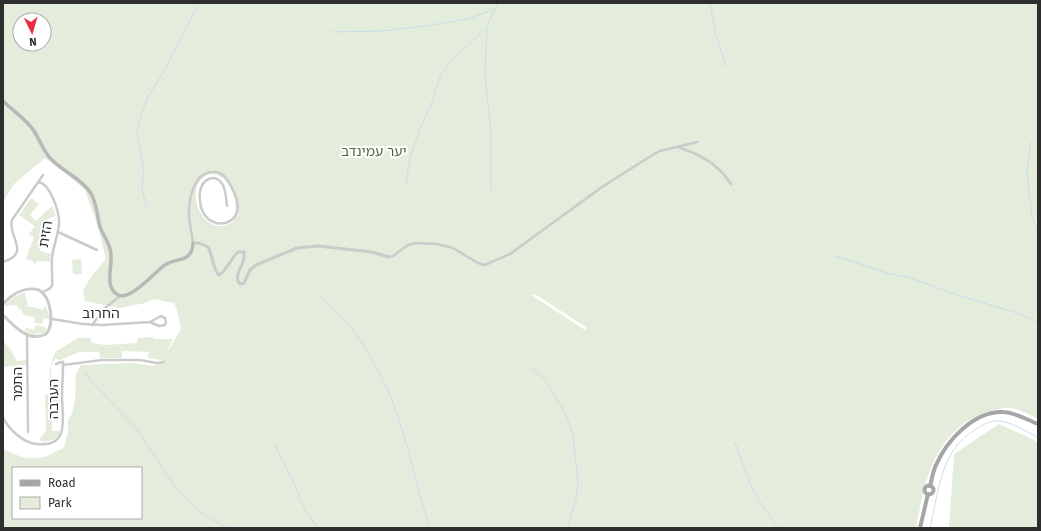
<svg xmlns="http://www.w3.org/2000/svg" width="1041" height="531" font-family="'Fira Sans','Noto Sans Hebrew',sans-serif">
<rect width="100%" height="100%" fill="#fff"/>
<!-- green -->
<g fill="#e4ecdb" fill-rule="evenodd">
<path d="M3 3H1038V419C1030 415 1021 410 1012 408 1006 407 994 410 988 412 979 414 971 419 963 424 929 451 924 488 916 528H3V448C17 457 33 462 49 455 54 453 58 450 64 448L68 432V420L72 414 75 400 76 374 81 365 134 363 154 366 162 362 161 360 148 358V353L151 352 122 351V358H100L99 352H79L60 360 55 359 51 365V389L60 388V406H52V431H60C57 440 50 441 41 442L40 438 46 431 45 395 49 394 50 368 55 352 78 338H91V343L105 345 137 343V338L152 337 154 339H173L167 351 169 349 181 329 177 310 174 303 154 299 145 303 120 308 85 301 83 290 93 274 106 259 98 227 85 190 63 171 45 158 14 184 3 202ZM20 20H44V44H20ZM210 174C228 173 237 198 236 213 236 216 234 219 233 222 230 223 227 225 224 226 198 230 183 183 210 174ZM530 294 538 296 587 328 585 330ZM13 468H141V518H13Z"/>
<path d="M31 198 39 204 30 215 36 221 52 206 56 216 47 219V228L40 251 51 254 50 262 38 261 35 264 31 260 26 259 34 237 29 234 35 226 19 215Z"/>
<path d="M81 259 82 274H73L72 260Z"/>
<path d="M25 292 28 307H34L43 310 44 307H46L51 320 44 318 42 324 34 323 35 317 24 315 20 308 18 309 17 305 4 306 14 297Z"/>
<path d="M37 325 47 328 44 333 32 334 24 330 27 328 34 330 35 326Z"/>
<path d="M3 340 11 350 17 361 26 360V365L3 367Z"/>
<path d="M999 424 1038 442V528H949L954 454Z"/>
</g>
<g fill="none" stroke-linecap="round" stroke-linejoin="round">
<!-- stream -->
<g stroke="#c7deec" stroke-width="1">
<path d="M32 3V4"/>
<path d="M709 3 711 8 715 31 726 67"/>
<path d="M487 28 485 74 491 134V189"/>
<path d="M332 32 382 31 425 26 468 19 494 9"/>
<path d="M1031 142 1027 173 1032 217 1038 233"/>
<path d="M406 184 410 158 422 124 431 105 441 74 456 55 472 42 487 26 498 3"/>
<path d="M147 210 142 188 144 168 137 135 141 114 148 97 164 71 199 3"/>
<path d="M836 256 890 274 908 277 951 293 1017 313 1032 319 1038 323"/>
<path d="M319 295C327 303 335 310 343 318 358 334 373 360 383 380 406 426 413 479 430 528"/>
<path d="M532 368 545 380 565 412 573 435 578 482 576 499 569 522 570 528"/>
<path d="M85 372 91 381 136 428 175 487 200 512 227 528"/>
<path d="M735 443 751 486 759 500 778 528"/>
<path d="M275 445 292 479 305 510 318 528"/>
<path d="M930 528C939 491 940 450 976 429 982 425 991 420 999 421 1012 422 1026 432 1038 437"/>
</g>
<!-- minor -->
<g stroke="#cbcbcb" stroke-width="2.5">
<path d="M678 147C701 155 717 163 731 184"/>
<path d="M38 182C50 183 60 213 59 224 58 236 53 247 52 258 51 268 53 277 52 286L49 289 43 292"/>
<path d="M58 232 97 250"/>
<path d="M193 243C192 233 189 223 189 213 189 198 194 172 213 172 223 171 228 180 232 188 253 225 209 236 201 207 200 202 199 196 200 192 202 179 215 172 223 185 226 191 226 199 227 206"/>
<path d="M389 257 393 256 408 245 416 243 437 244 453 248 478 263 485 265 510 254 602 187 654 154 660 151 697 142"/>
<path d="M3 262C32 253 7 236 12 220L43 175"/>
<path d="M52 319 83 324 102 325 150 322 161 316 165 318 166 322 165 325 159 326 150 322"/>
<path d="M92 325 105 308 120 296"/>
<path d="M27 336 28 432"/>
<path d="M63 365 102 360H140L157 363 164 362"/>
<path d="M3 418C10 430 22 442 36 444 69 448 63 420 62 398 62 387 63 376 63 365V362H61L56 364"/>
</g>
<!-- tertiary -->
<g stroke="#cbcbcb" stroke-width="3">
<path d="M193 243H199L208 247C213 255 212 268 219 275 225 273 231 258 238 252H244C247 263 233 272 239 283L242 284 244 283 250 270 256 265 297 248 318 246 372 252 389 257"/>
<path d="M3 304C12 294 25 286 39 290 51 297 55 324 46 334 29 343 14 326 3 315"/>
</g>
<!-- secondary -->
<path stroke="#b8b8b8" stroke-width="3.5" d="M3 101C13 111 26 119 34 131 40 140 43 151 51 159 63 172 80 177 90 192 97 202 97 216 100 227 103 235 108 241 110 249 115 262 102 286 118 295 129 301 154 274 162 267 174 256 192 265 193 243"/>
<!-- primary -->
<g stroke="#a6a6a6" stroke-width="4">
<circle cx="929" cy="490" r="4.5"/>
<path d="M930 486C932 479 933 471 936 465 947 440 974 411 1003 412 1014 412 1028 420 1038 424"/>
<path d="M920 528 928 494"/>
</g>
</g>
<g text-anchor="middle" stroke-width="4" stroke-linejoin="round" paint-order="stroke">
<!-- park labels -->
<g font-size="14" fill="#526a3a" stroke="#fff">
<text x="374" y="156">יער עמינדב</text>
</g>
<!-- street labels -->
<g font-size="14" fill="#2e2e2e" stroke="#fff">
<text transform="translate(45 234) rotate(-81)" y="5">הזית</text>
<text x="101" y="318">החרוב</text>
<text transform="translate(17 384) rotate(-90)" y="5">התמר</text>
<text transform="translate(53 399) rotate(-90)" y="5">הערבה</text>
</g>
</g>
<!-- border -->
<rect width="1041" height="531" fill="none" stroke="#2e2e2e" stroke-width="8"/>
<!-- legend -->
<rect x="12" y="467" width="130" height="52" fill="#ffffff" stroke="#ababab"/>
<rect x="20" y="480" width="20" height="6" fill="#a6a6a6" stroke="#ababab"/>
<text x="48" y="487" font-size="12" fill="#2e2e2e">Road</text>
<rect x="20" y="497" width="20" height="12" fill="#e4ecdb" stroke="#ababab"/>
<text x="48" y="507" font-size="12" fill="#2e2e2e">Park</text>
<!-- north arrow -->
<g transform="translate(32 32) rotate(175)"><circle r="19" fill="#ffffff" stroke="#ababab"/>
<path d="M0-3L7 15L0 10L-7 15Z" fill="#e92c3e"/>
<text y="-6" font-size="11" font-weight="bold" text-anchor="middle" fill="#2e2e2e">N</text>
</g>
</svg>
